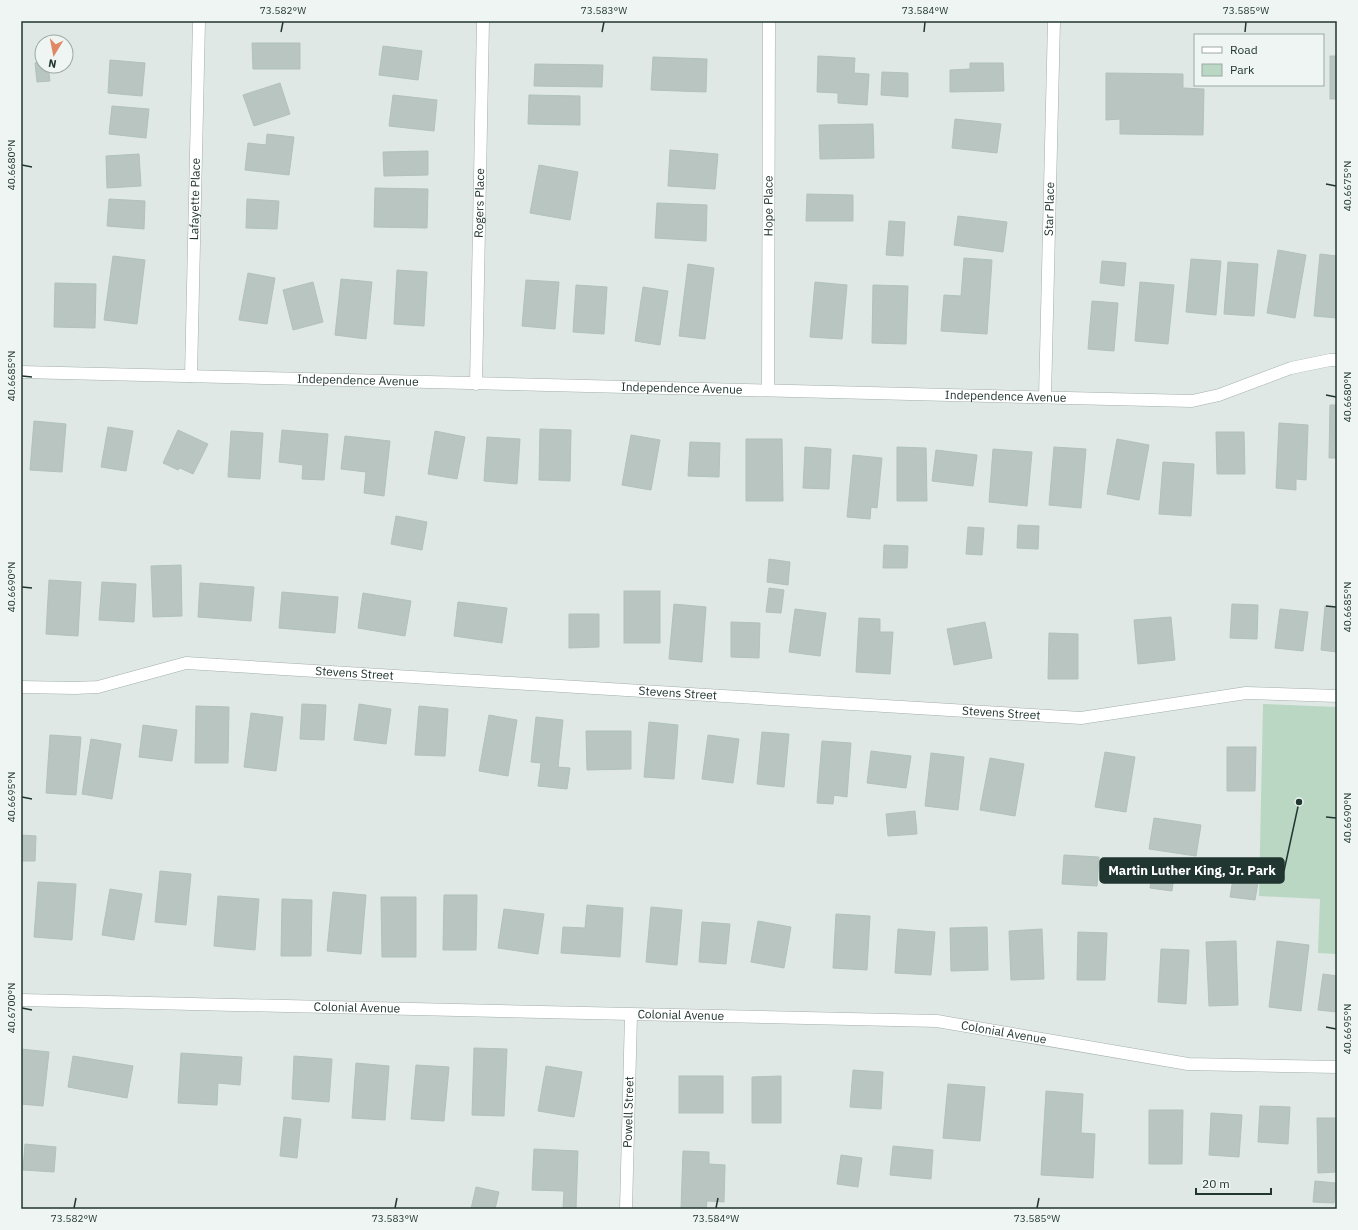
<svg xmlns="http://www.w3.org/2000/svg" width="1358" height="1230" font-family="'IBM Plex Sans',sans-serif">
<rect width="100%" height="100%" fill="#dfe8e4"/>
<!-- green -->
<path fill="#bad7c3" d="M1263 704 1337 707V954L1318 953 1320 899 1259 896Z"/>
<!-- building -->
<g fill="#b8c5c0" stroke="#b2c1bb">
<path d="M252 43H300V69H253Z"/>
<path d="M383 46 422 51 418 80 379 75Z"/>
<path d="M818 56 855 58 854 73 869 74 867 105 838 103V93L817 92Z"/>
<rect x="1330" y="56" width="7" height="43"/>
<path d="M653 57 707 59 706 92 651 90Z"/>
<path d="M110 60 145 63 142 96 108 93Z"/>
<path d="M42 62V66H48L50 81 37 82 35 63Z"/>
<path d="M970 63H1003L1004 91 950 92V70L970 69Z"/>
<path d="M535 64 603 65 602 87 534 86Z"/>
<path d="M882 72 908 73V97L881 95Z"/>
<path d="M1106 73 1183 74V88L1204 89 1203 135 1120 134V119L1106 120Z"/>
<path d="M280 83 290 114 254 126 243 95Z"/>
<path d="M393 95 437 100 434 131 389 126Z"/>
<path d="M529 95 580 96V125L528 124Z"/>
<path d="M112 106 149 109 146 138 109 134Z"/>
<path d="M955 119 1001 124 997 153 952 148Z"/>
<path d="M873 124 874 158 820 159 819 125Z"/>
<path d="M267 134 294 137 289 175 245 170 248 143 266 145Z"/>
<path d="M670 150 718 154 715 189 668 186Z"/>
<path d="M428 151V175L384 176 383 152Z"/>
<path d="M139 154 141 186 107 188 106 156Z"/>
<path d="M539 165 578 172 570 220 530 213Z"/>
<path d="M375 188 428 189 427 228 374 227Z"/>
<path d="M807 194 853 195V221H806Z"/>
<path d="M109 199 145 201 144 229 107 226Z"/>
<path d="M247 199 279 201 277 229 246 228Z"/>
<path d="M657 203 707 205 706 241 655 238Z"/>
<path d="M958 216 1007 222 1003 252 954 245Z"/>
<path d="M889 221 905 222 903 256 886 255Z"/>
<path d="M1278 250 1306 255 1295 318 1267 313Z"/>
<path d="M1320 254 1337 256V318L1314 316Z"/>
<path d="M113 256 145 260 137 324 104 320Z"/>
<path d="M964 258 992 260 987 334 941 331 944 295 961 296Z"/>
<path d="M1191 259 1221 261 1216 315 1186 312Z"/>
<path d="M1102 261 1126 263 1124 286 1100 283Z"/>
<path d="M1228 262 1258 264 1254 316 1224 314Z"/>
<path d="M688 264 714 268 705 339 679 336Z"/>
<path d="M397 270 427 272 424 326 394 324Z"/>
<path d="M248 273 275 278 267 324 239 320Z"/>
<path d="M341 279 372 282 366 339 335 335Z"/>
<path d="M526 280 559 282 555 329 522 326Z"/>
<path d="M313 282 323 322 293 330 283 290Z"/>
<path d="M815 282 847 285 842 339 810 337Z"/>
<path d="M1140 282 1174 285 1168 344 1135 341Z"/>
<path d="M55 283 96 284 95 328 54 327Z"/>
<path d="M576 285 607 287 604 334 573 332Z"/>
<path d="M873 285 908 286 906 344 872 343Z"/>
<path d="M643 287 668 291 660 345 635 341Z"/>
<path d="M1092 301 1118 303 1114 351 1088 349Z"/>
<path d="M1330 405H1337V458H1329Z"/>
<path d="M34 421 66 424 62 472 30 470Z"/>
<path d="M1279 423 1308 425 1306 480 1296 479V490L1276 488Z"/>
<path d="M108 427 133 431 126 471 101 467Z"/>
<path d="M540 429 571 430 570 481 539 480Z"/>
<path d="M178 430 208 444 193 474 180 468 178 470 163 463Z"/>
<path d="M282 430 328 434 324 480 302 479 303 465 279 462Z"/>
<path d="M231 431 263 433 260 479 228 477Z"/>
<path d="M435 431 465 437 457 479 428 474Z"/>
<path d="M1216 432H1244L1245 474H1217Z"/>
<path d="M631 435 660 440 651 490 622 485Z"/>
<path d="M345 436 390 441 384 496 364 493 366 472 341 469Z"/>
<path d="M487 437 520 439 517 484 484 481Z"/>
<path d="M746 439H782L783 501H746Z"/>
<path d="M1117 439 1149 445 1139 500 1107 494Z"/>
<path d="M690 442 720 443 719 477 688 476Z"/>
<path d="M805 447 831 449 829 489 803 488Z"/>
<path d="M897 447 926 448 927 501H897Z"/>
<path d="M1054 447 1086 449 1081 508 1049 505Z"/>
<path d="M993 449 1032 452 1027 506 989 502Z"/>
<path d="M936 450 977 455 973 486 932 481Z"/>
<path d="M853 455 882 458 877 508 871 507 870 519 847 517Z"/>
<path d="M1163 462 1194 464 1191 516 1159 514Z"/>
<path d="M396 516 427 522 422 550 391 544Z"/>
<path d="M1018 525 1039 526 1038 549 1017 548Z"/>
<path d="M968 527 984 528 982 555 966 554Z"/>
<path d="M884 545 908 546 907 568H883Z"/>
<path d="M769 559 790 562 788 585 767 582Z"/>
<path d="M181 565 182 616 153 617 151 566Z"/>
<path d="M49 580 81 582 78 636 46 634Z"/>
<path d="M102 582 136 584 134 622 99 620Z"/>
<path d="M200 583 254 587 251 621 198 617Z"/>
<path d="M769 588 784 590 781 613 766 612Z"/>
<rect x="624" y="591" width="36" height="52"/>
<path d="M282 592 338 597 335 633 279 628Z"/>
<path d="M363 593 411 601 405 636 358 628Z"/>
<path d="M458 602 507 608 502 643 454 636Z"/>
<path d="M674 604 706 607 702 662 669 659Z"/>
<path d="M1232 604 1258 605 1257 639 1230 638Z"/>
<path d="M1325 606 1337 608V652L1321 650Z"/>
<path d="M795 609 826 613 820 656 789 652Z"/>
<path d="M1280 609 1308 612 1303 651 1275 648Z"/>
<path d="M569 614H599V647L569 648Z"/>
<path d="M1171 617 1175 660 1138 664 1134 620Z"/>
<path d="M859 618 880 619V632H893L890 674 856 672Z"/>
<path d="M731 622 760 623 759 658 731 657Z"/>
<path d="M985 622 992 658 954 665 947 629Z"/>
<path d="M1049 633 1078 634V679H1048Z"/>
<path d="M302 704 326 705 324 740 300 739Z"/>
<path d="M359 704 391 709 386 744 354 740Z"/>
<path d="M196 706 229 707 228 763H195Z"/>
<path d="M419 706 448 709 445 756 415 755Z"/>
<path d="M251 713 283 717 276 771 244 767Z"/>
<path d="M489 715 517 720 508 776 479 771Z"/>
<path d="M536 717 563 720 558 767 570 768 567 789 538 786 541 763 531 762Z"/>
<path d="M649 722 678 725 674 779 644 777Z"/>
<path d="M143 725 177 730 172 761 139 757Z"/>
<path d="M586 731H631V769L587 770Z"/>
<path d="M762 732 789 734 784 787 757 784Z"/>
<path d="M50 735 81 737 76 795 46 793Z"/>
<path d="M708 735 739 739 733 783 702 779Z"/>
<path d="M91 739 121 744 112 799 82 794Z"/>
<path d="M822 741 851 743 847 797 834 795 833 804 817 803Z"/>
<path d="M1227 747H1256L1255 791H1227Z"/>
<path d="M871 751 911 756 906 788 867 783Z"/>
<path d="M1105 752 1135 757 1126 812 1095 807Z"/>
<path d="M931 753 964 757 958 810 925 806Z"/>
<path d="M990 758 1024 764 1015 816 980 810Z"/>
<path d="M915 811 917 834 888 836 886 814Z"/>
<path d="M1154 818 1201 825 1196 856 1149 849Z"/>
<path d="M21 835 36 836 35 861H21Z"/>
<path d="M1064 855 1099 857 1097 886 1062 884Z"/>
<path d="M1153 865 1175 868 1172 891 1150 888Z"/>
<path d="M160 871 191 874 186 925 155 922Z"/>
<path d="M1233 879 1258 882 1255 900 1230 897Z"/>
<path d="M38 882 76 884 72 940 34 937Z"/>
<path d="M110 889 142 894 134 940 102 935Z"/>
<path d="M333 892 366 895 361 954 327 951Z"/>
<path d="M444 895H477L476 950H443Z"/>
<path d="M218 896 259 899 255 950 214 946Z"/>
<path d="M381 897H416V957H382Z"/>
<path d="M282 899 312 900 311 956H281Z"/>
<path d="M587 905 623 908 620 957 561 953 563 927 585 928Z"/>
<path d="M651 907 682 910 677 965 646 962Z"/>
<path d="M504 909 544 914 538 954 498 948Z"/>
<path d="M836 914 870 916 867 970 833 968Z"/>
<path d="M758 921 791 927 784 968 751 962Z"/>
<path d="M702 922 730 924 726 964 699 962Z"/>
<path d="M987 927 988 970 951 971 950 928Z"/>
<path d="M898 929 935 932 931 975 895 973Z"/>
<path d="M1042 929 1044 979 1011 980 1009 931Z"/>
<path d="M1078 932 1107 933 1105 980H1077Z"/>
<path d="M1236 941 1238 1005 1209 1006 1206 942Z"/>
<path d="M1277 941 1309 945 1301 1011 1269 1007Z"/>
<path d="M1161 949 1189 950 1186 1004 1158 1002Z"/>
<path d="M1323 974 1337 976V1012L1318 1010Z"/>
<path d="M474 1048 507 1049 504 1116 472 1115Z"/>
<path d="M21 1049 49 1052 43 1106 21 1104Z"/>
<path d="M181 1053 242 1057 240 1085 218 1083 217 1105 178 1103Z"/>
<path d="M73 1056 133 1066 127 1098 68 1087Z"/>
<path d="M294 1056 332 1059 329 1102 292 1099Z"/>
<path d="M356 1063 389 1066 385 1120 352 1118Z"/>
<path d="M416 1065 449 1067 444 1121 411 1119Z"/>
<path d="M546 1066 582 1072 574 1117 538 1111Z"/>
<path d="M853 1070 883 1072 881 1109 850 1107Z"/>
<rect x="679" y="1076" width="44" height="37"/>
<path d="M781 1076V1123H752V1077Z"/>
<path d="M948 1084 985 1087 980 1141 943 1138Z"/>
<path d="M1046 1091 1083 1094 1081 1133 1095 1134 1093 1178 1041 1175Z"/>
<path d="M1260 1106 1290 1107 1288 1144 1258 1142Z"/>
<path d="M1149 1110H1183L1182 1164H1149Z"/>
<path d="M1211 1113 1242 1115 1239 1157 1209 1155Z"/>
<path d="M284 1117 301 1119 297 1158 280 1156Z"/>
<path d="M1317 1118H1337V1172L1318 1173Z"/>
<path d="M25 1144 56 1147 54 1172 23 1170Z"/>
<path d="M893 1146 933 1150 931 1179 890 1175Z"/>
<path d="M534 1149 578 1151 576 1209H563L564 1191 532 1190Z"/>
<path d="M683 1151 709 1152V1164L725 1165 724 1202 707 1201 706 1209H681Z"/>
<path d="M841 1155 862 1158 858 1187 837 1184Z"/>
<path d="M1315 1181 1336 1183 1334 1203 1313 1202Z"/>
<path d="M476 1187 499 1192 495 1209H471Z"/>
</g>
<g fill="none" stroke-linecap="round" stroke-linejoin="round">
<!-- minor casing -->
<g stroke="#a3afab" stroke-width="13">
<g id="minor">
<path id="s1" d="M21 372 1192 401 1219 395 1291 368 1330 360H1337"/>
<path id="s2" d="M191 376 199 21"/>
<path id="s3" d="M476 384 483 21"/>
<path id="s4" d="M768 390 769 21"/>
<path id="s5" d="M1045 397 1054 21"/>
<path id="s6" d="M21 687 75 688 98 687 186 663 1081 718 1246 693 1337 696"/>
<path id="s7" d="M21 1000 937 1021 1188 1064 1337 1067"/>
<path id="s8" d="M626 1209 631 1015"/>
</g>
</g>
<!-- minor -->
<use href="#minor" stroke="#fff" stroke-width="12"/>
</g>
<!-- ticks -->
<path fill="none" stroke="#223631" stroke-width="1.5" d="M281 32 283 22M602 32 604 22M924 32 925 22M1245 32 1246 22M22 165 32 167M1326 184 1336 186M22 376 32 377M1326 395 1336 397M22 587 32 588M1326 606 1336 607M22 797 32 799M1326 817 1336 818M22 1008 32 1010M1326 1027 1336 1029M74 1208 76 1198M395 1208 397 1198M716 1208 718 1198M1037 1208 1039 1198"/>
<g text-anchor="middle" stroke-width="3" stroke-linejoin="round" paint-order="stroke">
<!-- street labels -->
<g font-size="12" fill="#223631" stroke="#eef5f2">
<text dy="4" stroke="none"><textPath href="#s2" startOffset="177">Lafayette Place</textPath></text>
<text dy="4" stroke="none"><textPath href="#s3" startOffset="181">Rogers Place</textPath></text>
<text dy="4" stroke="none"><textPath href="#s4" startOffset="184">Hope Place</textPath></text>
<text dy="4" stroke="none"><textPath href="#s5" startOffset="188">Star Place</textPath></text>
<text dy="4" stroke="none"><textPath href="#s1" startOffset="337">Independence Avenue</textPath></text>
<text dy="4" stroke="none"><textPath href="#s1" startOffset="661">Independence Avenue</textPath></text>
<text dy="4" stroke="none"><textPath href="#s1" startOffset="985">Independence Avenue</textPath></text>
<text dy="4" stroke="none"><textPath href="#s6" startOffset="337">Stevens Street</textPath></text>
<text dy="4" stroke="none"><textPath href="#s6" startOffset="661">Stevens Street</textPath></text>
<text dy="4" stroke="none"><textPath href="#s6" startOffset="985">Stevens Street</textPath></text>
<text dy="4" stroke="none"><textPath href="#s7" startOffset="336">Colonial Avenue</textPath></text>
<text dy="4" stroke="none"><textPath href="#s7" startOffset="660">Colonial Avenue</textPath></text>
<text dy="4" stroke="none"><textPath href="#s7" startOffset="984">Colonial Avenue</textPath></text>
<text dy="4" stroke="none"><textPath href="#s8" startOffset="97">Powell Street</textPath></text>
</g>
</g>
<!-- callouts -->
<path fill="none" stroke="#223631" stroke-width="1.5" d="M1299 802L1284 871"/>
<circle fill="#223631" stroke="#eef5f2" stroke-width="1.5" cx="1299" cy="802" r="4"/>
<rect fill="#223631" stroke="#223631" stroke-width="1.5" x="1100" y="858" width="184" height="25" rx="4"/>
<g font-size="13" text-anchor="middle" font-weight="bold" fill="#fff">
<text x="1192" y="875">Martin Luther King, Jr. Park</text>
</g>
<!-- border -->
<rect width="1358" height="1230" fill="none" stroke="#eef5f2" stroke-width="44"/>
<!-- legend -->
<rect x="1194" y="34" width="130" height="52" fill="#eef5f2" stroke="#9ca9a5"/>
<rect x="1202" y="47" width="20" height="6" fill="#ffffff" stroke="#9ca9a5"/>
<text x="1230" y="54" font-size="12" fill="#223631">Road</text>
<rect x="1202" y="64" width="20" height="12" fill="#bad7c3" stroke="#9ca9a5"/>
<text x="1230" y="74" font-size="12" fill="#223631">Park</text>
<!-- north arrow -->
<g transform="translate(54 54) rotate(190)"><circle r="19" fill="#eef5f2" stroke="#9ca9a5"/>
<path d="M0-3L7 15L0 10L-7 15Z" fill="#e08865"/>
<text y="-6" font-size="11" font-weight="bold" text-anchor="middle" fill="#223631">N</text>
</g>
<!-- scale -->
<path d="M1196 1188v6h75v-6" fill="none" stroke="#223631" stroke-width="2"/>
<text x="1202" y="1188" font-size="12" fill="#223631" stroke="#eef5f2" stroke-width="3" paint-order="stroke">20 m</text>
<rect x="22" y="22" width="1314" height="1186" fill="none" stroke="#223631" stroke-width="1.5"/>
<g font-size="10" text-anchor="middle" fill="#223631">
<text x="283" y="14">73.582°W</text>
<text x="604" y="14">73.583°W</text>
<text x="925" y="14">73.584°W</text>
<text x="1246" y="14">73.585°W</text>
<text transform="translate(11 165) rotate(-90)" y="4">40.6680°N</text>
<text transform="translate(1347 186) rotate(-90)" y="4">40.6675°N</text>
<text transform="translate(11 376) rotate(-90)" y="4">40.6685°N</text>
<text transform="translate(1347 397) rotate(-90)" y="4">40.6680°N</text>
<text transform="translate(11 587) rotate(-90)" y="4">40.6690°N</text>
<text transform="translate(1347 607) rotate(-90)" y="4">40.6685°N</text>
<text transform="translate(11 797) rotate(-90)" y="4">40.6695°N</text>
<text transform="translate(1347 818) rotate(-90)" y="4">40.6690°N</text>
<text transform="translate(11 1008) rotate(-90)" y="4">40.6700°N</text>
<text transform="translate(1347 1029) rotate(-90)" y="4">40.6695°N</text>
<text x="74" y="1222">73.582°W</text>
<text x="395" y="1222">73.583°W</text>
<text x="716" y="1222">73.584°W</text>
<text x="1037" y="1222">73.585°W</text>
</g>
</svg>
